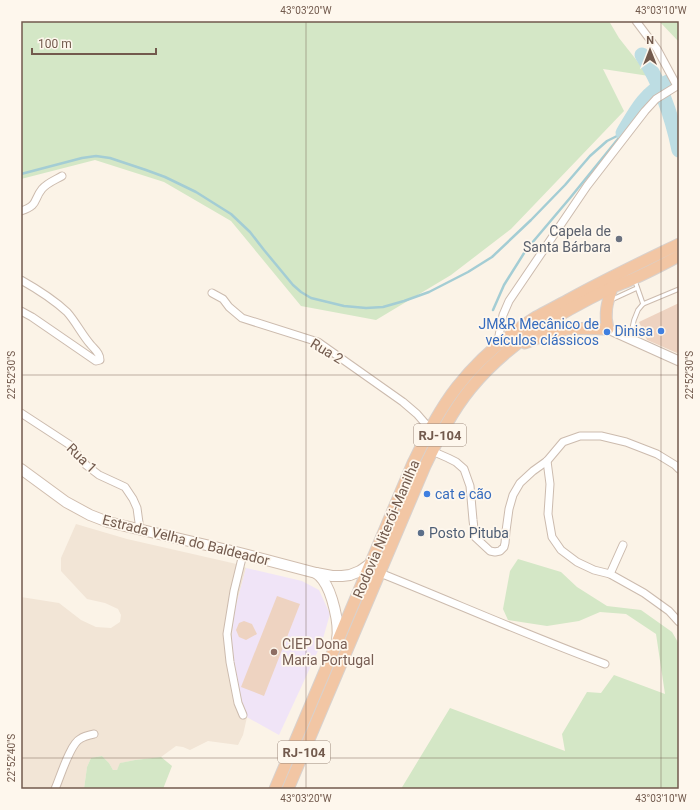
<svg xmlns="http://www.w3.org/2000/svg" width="700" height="810" font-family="Roboto,sans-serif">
<rect width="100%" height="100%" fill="#fbf3e7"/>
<!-- residential -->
<path fill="#f2e5d6" d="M76 524 127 539 241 565 246 568 235 609 232 635 247 717 243 735 238 745 208 741 190 750 183 747 176 746 161 757 135 760 121 763 117 770H113L109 763 102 756 91 758 87 767 84 789H21V597L59 603 81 620 96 627 111 628 120 622 121 615 118 609 105 603 87 599 61 571V558Z"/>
<!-- education -->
<path fill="#f0e4f7" d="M246 568 302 581 319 590 330 614 322 642 279 735 243 715 230 662 232 635 235 609Z"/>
<!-- green -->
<g fill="#d4e7c6">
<path d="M21 21H609L619 38 649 76 603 69 624 111 511 229 451 275 376 320 301 306 231 221 164 182 95 160 21 179Z"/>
<path d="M659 21H679V42Z"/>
<path d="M518 559 561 572 577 587 607 606 641 610 672 632 679 644V789H401L450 708 565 751 562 734 587 692 601 693 614 675 665 694 656 634 626 614 600 612 579 621 547 626 508 620 503 609 510 571Z"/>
<path d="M102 756 109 763 113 770H117L120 763 135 760 161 757 172 766 163 789H84L87 767 91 758Z"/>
</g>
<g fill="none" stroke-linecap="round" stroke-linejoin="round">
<!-- stream -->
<g stroke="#a4cdd4" stroke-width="2.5">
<path d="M21 174 82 158 96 156 110 158 146 170 165 177 196 192 231 214 250 232 264 250 293 285 301 292 311 298 344 306 366 308 383 307 404 301 429 292 468 272 492 257 531 220 565 185 590 156 607 141 623 133"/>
<path d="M493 310 504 285 526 250 570 198 622 134"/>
</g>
<!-- river -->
<g stroke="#bddde3" stroke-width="15">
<path d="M642 55C661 84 672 116 679 150"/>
<path d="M623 133C636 111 644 94 668 82"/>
</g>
</g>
<!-- building -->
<g fill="#eed3c1">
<path d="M679 303V352L677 353 647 340 639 322Z"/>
<path d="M277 596 300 604 264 696 241 687Z"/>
<path d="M244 621 252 624 257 634 246 640 239 637 236 630 239 623Z"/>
</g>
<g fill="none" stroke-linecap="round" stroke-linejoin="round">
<!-- service casing -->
<g stroke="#ccbbae" stroke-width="5.5">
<g id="service">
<path d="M635 281 643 304"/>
<path d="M611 300 637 288"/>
<path d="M630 338 634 320 638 310 643 304 679 289"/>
</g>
</g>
<!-- minor casing -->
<g stroke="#ccbbae" stroke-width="9">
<g id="minor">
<path d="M636 21 657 49 677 86"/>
<path d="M21 211C39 205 33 200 42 189 47 183 55 180 62 176"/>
<path d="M21 280C37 289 53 299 67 312 76 322 82 335 91 345 95 350 100 353 100 360L96 361 32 317 21 311"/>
<path d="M212 293 223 299 229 307 242 318 318 342 403 402 417 414 430 429"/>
<path d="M497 346 503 315 509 301 587 186 645 111 656 99 677 86H679"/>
<path d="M21 413 70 445 86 465 99 475 125 487 133 499 137 508 140 530"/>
<path d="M432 451 448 458 456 462 464 469 470 486 473 520 475 537 490 551 495 552 500 551 504 547 505 543 506 531 509 509 513 495 520 483 533 471 547 461 563 442 580 436H601L626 442 657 454 675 465 679 469"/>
<path d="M547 461 550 484 548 514 552 537 561 550 577 562 594 570 610 574 644 593 669 611 679 622"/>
<path d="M380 573C455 603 529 636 605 664"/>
<path d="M610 574 623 545"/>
<path d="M243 715 238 703 230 662 227 634 234 591 243 554"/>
<path d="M55 789C60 778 70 744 80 739 84 736 89 735 94 734"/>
</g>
</g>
<!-- tertiary casing -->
<g stroke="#ccbbae" stroke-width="11">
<path id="tertiary" d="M608 329 679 361"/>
</g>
<!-- secondary casing -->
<g stroke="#d0bdae" stroke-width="12">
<g id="secondary">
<path d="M21 469 66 502 90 515 108 522 236 552 316 573 332 576H342L350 575 360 571 370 564"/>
<path d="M316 573C319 575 321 577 323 580 332 592 340 624 337 640"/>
</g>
</g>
<!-- trunk casing -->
<g stroke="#d8d1cd" stroke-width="13">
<g id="trunk">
<path d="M525 343C538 338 553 331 567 329 581 328 594 329 608 329 604 314 607 303 612 288"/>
<path d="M275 789 413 463C426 437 439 410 457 387 478 360 506 336 536 317 547 311 557 306 568 300 604 280 642 262 679 244"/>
<path d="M288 789 425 466C438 439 452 411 471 388 508 343 559 313 611 288 618 285 626 282 633 279 649 272 664 264 679 256"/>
</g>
</g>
<!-- service -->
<use href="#service" stroke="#fff" stroke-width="3.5"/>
<!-- minor -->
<use href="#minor" stroke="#fff" stroke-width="7"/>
<!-- tertiary -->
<use href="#tertiary" stroke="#fff" stroke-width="9"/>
<!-- secondary -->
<use href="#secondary" stroke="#fff" stroke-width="10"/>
<!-- trunk -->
<use href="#trunk" stroke="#f2c6a4" stroke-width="11"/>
</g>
<!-- ticks -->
<path fill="none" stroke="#725a4d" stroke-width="1" stroke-opacity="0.45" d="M306 21V789M661 21V789M21 375H679M21 758H679"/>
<!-- markers -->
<circle fill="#6b7280" stroke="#fef7ed" stroke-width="1.5" cx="619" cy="239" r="4"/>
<g fill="#3f7fe0" stroke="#fef7ed" stroke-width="1.5">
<circle cx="661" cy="331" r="4"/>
<circle cx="607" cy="332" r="4"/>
<circle cx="427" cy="494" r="4"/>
</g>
<circle fill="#5c6f8a" stroke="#fef7ed" stroke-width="1.5" cx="421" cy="533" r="4"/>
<circle fill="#8d6e63" stroke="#fef7ed" stroke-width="1.5" cx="274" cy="652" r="4"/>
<g text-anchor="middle" stroke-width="3.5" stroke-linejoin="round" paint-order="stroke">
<!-- shield labels -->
<g fill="#fef7ed" stroke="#9c897d" stroke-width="1">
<rect x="414" y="424" width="52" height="22" rx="3"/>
<rect x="278" y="741" width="52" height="22" rx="3"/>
</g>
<g font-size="13" font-weight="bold" fill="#725a4d">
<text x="440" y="440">RJ-104</text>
<text x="304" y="757">RJ-104</text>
</g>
<!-- worship labels -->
<g font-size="14" fill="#5b616d" stroke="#fef7ed" text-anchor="end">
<text x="611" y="236">Capela de<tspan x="611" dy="16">Santa Bárbara</tspan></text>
</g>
<!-- shop labels -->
<g font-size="14" fill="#366cbe" stroke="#fef7ed" text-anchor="end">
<text x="599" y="329">JM&amp;R Mecânico de<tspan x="599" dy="16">veículos clássicos</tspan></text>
<text x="653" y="336">Dinisa</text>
<text x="435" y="499" text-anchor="start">cat e cão</text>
</g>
<!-- street labels -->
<g font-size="14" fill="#725a4d" stroke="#fef7ed">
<text transform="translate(327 351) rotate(31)" y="5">Rua 2</text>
<text transform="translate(82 458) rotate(44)" y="5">Rua 1</text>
<text transform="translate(386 529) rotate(-67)" y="5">Rodovia Niterói-Manilha</text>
<text transform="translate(186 540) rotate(14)" y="5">Estrada Velha do Baldeador</text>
</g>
<!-- service labels -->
<g font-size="14" fill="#4e5e75" stroke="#fef7ed" text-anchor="start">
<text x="429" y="538">Posto Pituba</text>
</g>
<!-- education labels -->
<g font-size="14" fill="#785e54" stroke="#fef7ed" text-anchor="start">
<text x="282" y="649">CIEP Dona<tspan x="282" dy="16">Maria Portugal</tspan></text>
</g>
</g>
<!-- border -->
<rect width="700" height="810" fill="none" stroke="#fef7ed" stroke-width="44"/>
<!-- north arrow -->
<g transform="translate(650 50)" stroke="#fef7ed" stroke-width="3" paint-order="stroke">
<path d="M0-3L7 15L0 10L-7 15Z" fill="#725a4d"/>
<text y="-6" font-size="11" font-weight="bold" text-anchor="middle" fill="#725a4d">N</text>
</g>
<!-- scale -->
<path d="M32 48v6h124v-6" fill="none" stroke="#725a4d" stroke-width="2"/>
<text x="38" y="48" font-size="12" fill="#725a4d" stroke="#fef7ed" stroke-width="3" paint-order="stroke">100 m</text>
<rect x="22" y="22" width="656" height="766" fill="none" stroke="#725a4d" stroke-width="1.5"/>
<g font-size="10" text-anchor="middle" fill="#725a4d">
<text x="306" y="14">43°03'20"W</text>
<text x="661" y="14">43°03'10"W</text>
<text transform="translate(11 375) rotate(-90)" y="4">22°52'30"S</text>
<text transform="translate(689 375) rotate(-90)" y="4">22°52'30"S</text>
<text transform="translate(11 758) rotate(-90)" y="4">22°52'40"S</text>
<text x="306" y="802">43°03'20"W</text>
<text x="661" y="802">43°03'10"W</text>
</g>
</svg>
